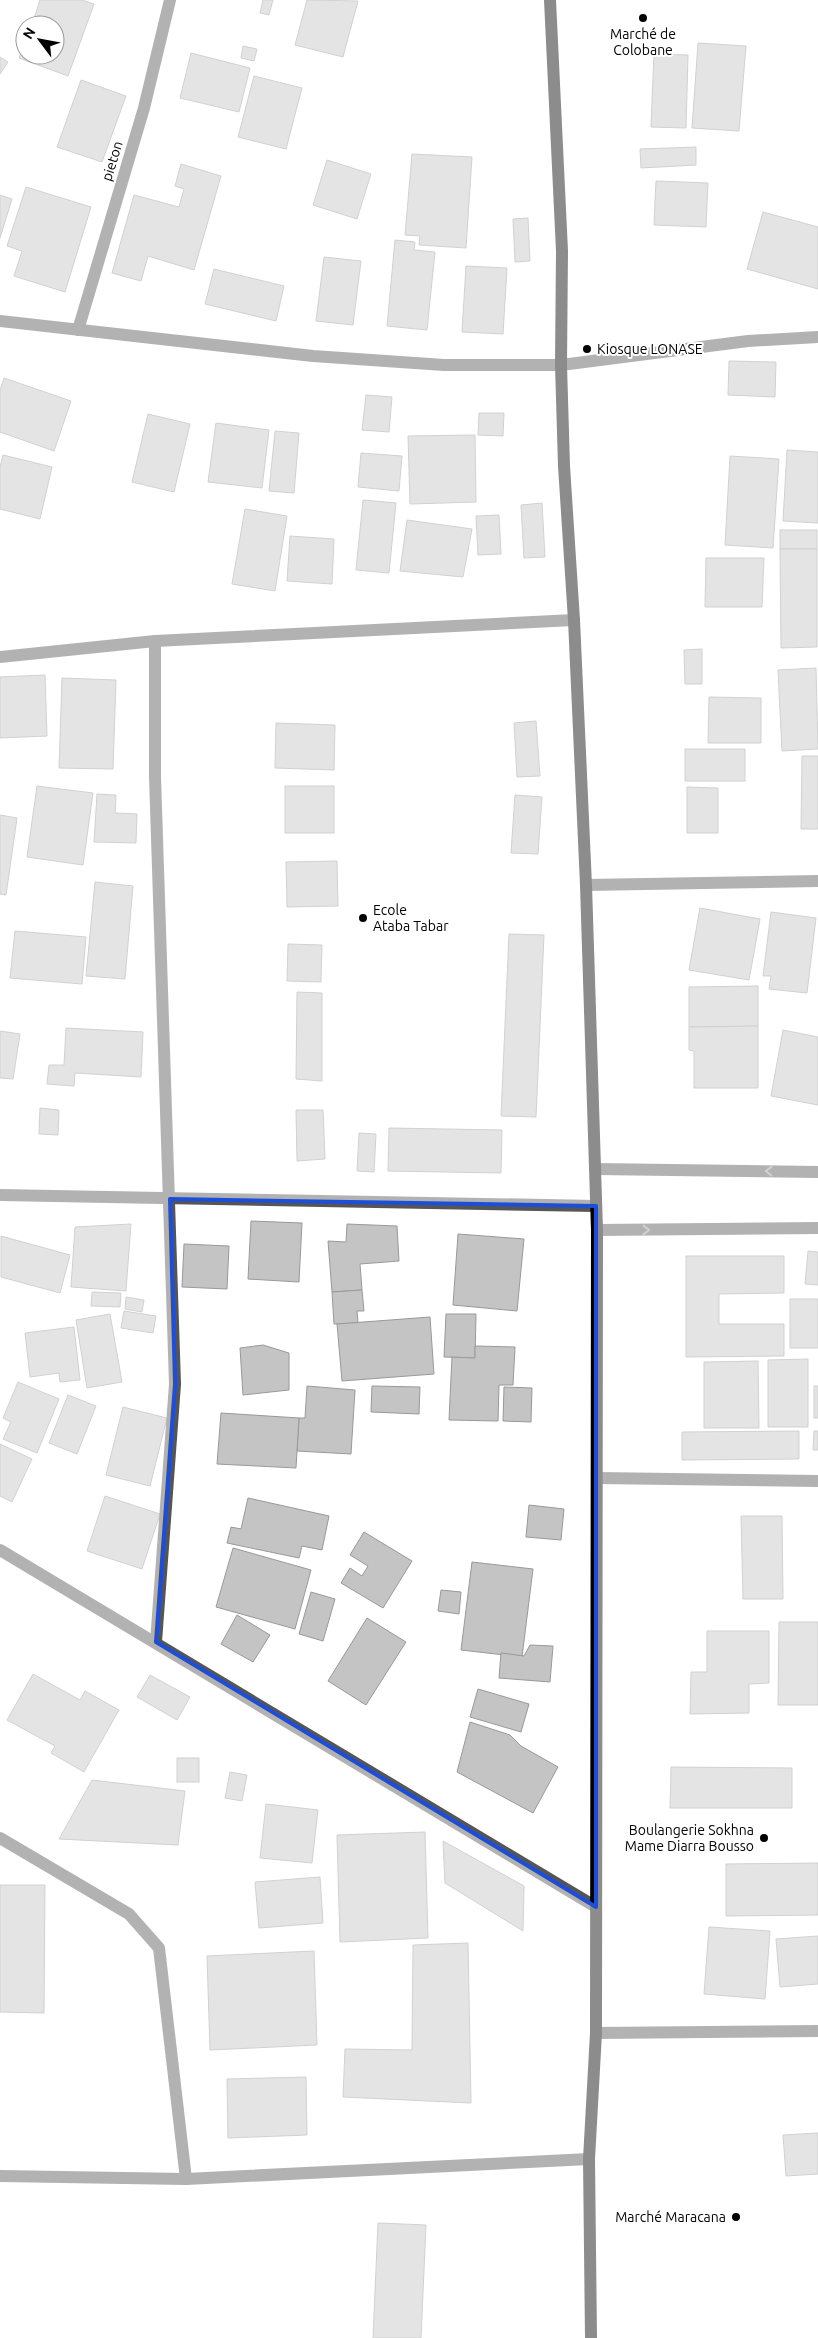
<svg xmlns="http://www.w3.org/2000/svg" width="818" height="2338" font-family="Ubuntu,sans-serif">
<rect width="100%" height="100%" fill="#fff"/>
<!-- building -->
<g fill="#c4c4c4" stroke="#999">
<path d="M40 0H82L94 4 68 76 19 58 25 43V55H55V25H32Z"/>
<path d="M263 0H273L269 15 260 13Z"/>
<path d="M307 0 358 1 343 57 295 45Z"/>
<path d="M698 43 746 46 739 131 692 128Z"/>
<path d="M243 46 257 49 254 61 241 58Z"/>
<path d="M191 53 250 68 239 112 180 98Z"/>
<path d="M654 54 688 55 686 128 651 127Z"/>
<path d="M0 57 8 62 0 74Z"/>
<path d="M254 76 302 88 286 149 238 137Z"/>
<path d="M81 80 126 96 102 162 57 147Z"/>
<path d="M696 147V165L641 168 640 149Z"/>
<path d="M412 154 472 157 466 248 419 245 420 236 405 235Z"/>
<path d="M327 160 371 174 357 219 313 205Z"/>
<path d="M181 164 221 176 194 270 148 256 141 281 112 273 134 195 179 207 184 189 175 186Z"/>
<path d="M656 181 708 183 706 227 654 225Z"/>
<path d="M26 187 91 207 65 292 14 276 22 251 7 246Z"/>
<path d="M0 195 12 199 0 238Z"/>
<path d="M763 212 818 227V289L747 269Z"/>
<path d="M528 218 530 261 515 262 513 219Z"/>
<path d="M395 240 415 242 414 250 435 252 427 330 387 326Z"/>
<path d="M324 257 361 261 353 325 316 321Z"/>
<path d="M466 266 507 268 503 334 462 332Z"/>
<path d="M214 269 284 286 276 321 205 304Z"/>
<path d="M729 361 776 362 775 397 728 395Z"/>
<path d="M4 378 71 401 54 451 0 432V390Z"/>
<path d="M366 395 392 397 389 432 362 430Z"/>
<path d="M479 413H504L503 436 478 435Z"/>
<path d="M148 414 190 424 174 492 132 482Z"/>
<path d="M216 423 269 430 262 488 208 482Z"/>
<path d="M275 431 299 433 294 493 269 491Z"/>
<path d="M475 435 476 502 410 504 408 436Z"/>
<path d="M787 450 818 452V523L783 521Z"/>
<path d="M361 453 402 456 399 491 358 487Z"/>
<path d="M3 455 52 467 40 519 0 509V467Z"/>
<path d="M730 456 779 459 773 548 725 545Z"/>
<path d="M363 500 396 503 389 573 356 570Z"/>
<path d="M542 503 545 557 524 558 521 505Z"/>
<path d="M245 509 287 516 275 591 232 584Z"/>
<path d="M499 515 501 554 478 555 476 516Z"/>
<path d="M407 520 472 529 463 577 400 571Z"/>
<rect x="780" y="530" width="37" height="19"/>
<path d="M290 536 334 539 332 584 287 581Z"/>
<path d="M780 549H817V647L781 648Z"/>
<path d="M706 558H764L762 607H705Z"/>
<path d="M702 649V684H685L684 650Z"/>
<path d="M816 668 818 749 782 751 778 670Z"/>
<path d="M45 675 47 736 0 738V677Z"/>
<path d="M62 678 116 680 113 769 59 768Z"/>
<path d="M709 697 761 698V743H708Z"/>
<path d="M536 721 540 776 517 777 514 723Z"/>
<path d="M276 723 335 725 334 770 275 768Z"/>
<rect x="685" y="749" width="60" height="32"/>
<path d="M802 756H818V829H801Z"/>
<path d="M37 786 93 793 83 865 27 857Z"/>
<rect x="285" y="786" width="49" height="47"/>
<path d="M687 787 718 788V833H687Z"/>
<path d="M97 794 116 795 115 813 137 814 136 843 94 842Z"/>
<path d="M515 795 542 797 538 854 511 853Z"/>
<path d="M0 815 17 818 6 895 0 894Z"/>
<path d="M337 861 338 906 287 907 286 862Z"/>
<path d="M95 882 133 886 125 979 86 976Z"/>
<path d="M700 908 760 919 749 980 689 970Z"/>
<path d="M771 912 816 918 807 993 769 989 771 976H763Z"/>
<path d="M15 931 86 937 82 984 10 978Z"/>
<path d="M509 934 544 935 536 1117 501 1116Z"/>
<path d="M288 944 322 945 321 982 287 981Z"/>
<path d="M758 986V1026L689 1027V987Z"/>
<path d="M297 992 322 993V1081L296 1079Z"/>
<path d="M758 1026V1088H694V1051L689 1050V1027Z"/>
<path d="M66 1028 143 1032 141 1077 75 1073 74 1086 47 1084 49 1065H64Z"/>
<path d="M783 1030 818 1037V1105L771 1096Z"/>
<path d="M0 1031 20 1034 13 1079 0 1078Z"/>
<path d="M40 1108 59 1110 58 1135 39 1134Z"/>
<path d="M296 1110H323L325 1159 297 1161Z"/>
<path d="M389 1128 502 1130 501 1173 388 1171Z"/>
<path d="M359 1133 376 1134 374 1172 357 1171Z"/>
<path d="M251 1221 302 1223 299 1282 248 1279Z"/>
<path d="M131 1224 126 1291 71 1287 75 1227Z"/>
<path d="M347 1224 397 1226 399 1261 360 1264 362 1290 332 1292 328 1241 346 1242Z"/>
<path d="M458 1234 524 1239 517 1311 453 1305Z"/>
<path d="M1 1236 70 1255 60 1293 1 1277Z"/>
<path d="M184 1244 229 1246 227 1289 182 1287Z"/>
<path d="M808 1251 818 1252V1285L805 1284Z"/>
<path d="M686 1256H784V1293L719 1294V1324H784V1356L686 1357Z"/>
<path d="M362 1290 364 1311H357L358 1323 334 1324 332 1292Z"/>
<path d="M92 1292 121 1293 120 1307 91 1306Z"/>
<path d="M126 1297 144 1300 142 1312 125 1309Z"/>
<rect x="790" y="1299" width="28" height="49"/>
<path d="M124 1311 156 1316 153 1333 121 1328Z"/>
<path d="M110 1314 122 1382 87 1388 76 1320Z"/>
<path d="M446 1314H476L475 1358 444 1357Z"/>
<path d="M430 1317 434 1374 342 1381 337 1324Z"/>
<path d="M74 1327 80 1380 60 1382 59 1373 30 1377 25 1333Z"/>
<path d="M263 1345 289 1353V1390L243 1395 240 1348Z"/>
<path d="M475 1346 515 1347 513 1385H499L498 1421 449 1420 452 1357 475 1358Z"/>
<path d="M808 1359V1427H768V1360Z"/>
<path d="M758 1361 759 1428H704V1362Z"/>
<path d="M18 1382 59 1399 37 1453 3 1439 11 1422 3 1418Z"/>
<path d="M307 1386 355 1390 351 1454 297 1451 299 1418H305Z"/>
<path d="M372 1386 420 1387 419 1414 371 1412Z"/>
<rect x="814" y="1386" width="4" height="32"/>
<path d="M504 1387 532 1388 531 1422 503 1421Z"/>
<path d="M68 1395 96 1406 77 1454 49 1443Z"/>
<path d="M123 1407 167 1418 150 1486 106 1475Z"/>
<path d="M221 1413 299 1418 296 1468 217 1464Z"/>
<path d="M799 1431V1459L682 1460V1432Z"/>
<path d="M814 1431H818V1450H813Z"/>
<path d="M0 1444 32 1459 12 1502 0 1496Z"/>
<path d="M105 1496 160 1514 142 1569 87 1551Z"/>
<path d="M248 1498 329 1516 322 1550 302 1546 299 1558 227 1543 231 1527 241 1529Z"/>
<path d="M529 1505 564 1509 561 1540 526 1537Z"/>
<path d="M741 1516H782L783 1599H743Z"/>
<path d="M364 1532 412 1561 383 1608 341 1583 350 1568 362 1576 368 1566 350 1555Z"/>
<path d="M233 1548 311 1570 295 1629 216 1607Z"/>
<path d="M472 1562 533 1569 522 1657 461 1650Z"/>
<path d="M441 1590 461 1592 459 1614 438 1611Z"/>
<path d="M311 1592 335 1599 323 1641 299 1634Z"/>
<path d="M237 1615 270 1635 253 1662 221 1644Z"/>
<path d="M367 1618 406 1642 366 1705 328 1681Z"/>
<path d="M779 1622H818V1705H778Z"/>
<path d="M707 1631H769V1683L749 1684V1713L690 1714 691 1672H707Z"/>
<path d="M530 1645 553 1646 550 1682 499 1678 501 1653 524 1656Z"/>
<path d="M33 1674 80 1700 85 1691 119 1710 84 1772 51 1753 55 1746 7 1720Z"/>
<path d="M150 1675 190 1697 177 1720 137 1697Z"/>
<path d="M478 1689 529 1704 521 1732 470 1717Z"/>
<path d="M470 1722 510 1735 521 1746 558 1767 533 1813 457 1772Z"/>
<rect x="177" y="1758" width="22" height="24"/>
<path d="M671 1767 792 1768V1808H670Z"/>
<path d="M230 1772 247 1775 242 1801 225 1798Z"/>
<path d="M92 1780 185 1791 178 1845 59 1839Z"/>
<path d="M266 1804 318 1810 312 1863 260 1858Z"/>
<path d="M425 1832 428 1938 340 1942 337 1835Z"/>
<path d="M443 1841 524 1886 523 1931 445 1883Z"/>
<path d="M818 1863V1915L726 1916V1864Z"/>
<path d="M320 1877 323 1923 259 1928 255 1882Z"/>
<path d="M0 1885H45L44 2013 0 2012Z"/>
<path d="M709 1927 770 1931 765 1999 704 1994Z"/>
<path d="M818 1936V1984L780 1987 776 1939Z"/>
<path d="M468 1943 471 2103 343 2097 345 2049 412 2050 413 1945Z"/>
<path d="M314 1951 317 2045 210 2050 207 1956Z"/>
<path d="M306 2077 307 2135 228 2138 227 2079Z"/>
<path d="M818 2133V2174L786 2176 783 2135Z"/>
<path d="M378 2223 426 2225 421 2338H373Z"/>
</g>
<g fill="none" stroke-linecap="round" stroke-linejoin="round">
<!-- minor -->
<g stroke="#555" stroke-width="12">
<path d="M0 321 313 356 444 365H561L748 341 818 337"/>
<path d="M78 330 144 108 170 0"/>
<path d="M155 641 574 620"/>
<path d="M0 657 155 641V777L175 1384 156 1642"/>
<path d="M586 885 818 881"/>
<path d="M596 1169 818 1172"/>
<path d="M0 1195 596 1206"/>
<path d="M597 1230 818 1228"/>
<path d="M597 1478 818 1481"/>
<path d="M0 1550 596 1907"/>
<path d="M0 1838 129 1914 159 1948 186 2179"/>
<path d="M596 2033 818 2031"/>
<path d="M0 2176 186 2179 589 2159"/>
</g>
<!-- major -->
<path stroke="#000" stroke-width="12" d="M550 0 562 251 561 365 564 466 574 620 586 885 597 1230 596 2033 589 2159 591 2338"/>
</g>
<!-- one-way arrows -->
<defs><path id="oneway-chevron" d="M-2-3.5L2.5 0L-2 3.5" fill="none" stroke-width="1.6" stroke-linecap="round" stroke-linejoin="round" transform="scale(1.25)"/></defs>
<g stroke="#999">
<use href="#oneway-chevron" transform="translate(769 1171) rotate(-179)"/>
<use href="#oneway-chevron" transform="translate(646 1230)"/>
</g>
<!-- marked area -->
<path d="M0 0H818V2338H0ZM170 1199 596 1206V1907L156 1642 175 1384Z" fill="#fff" fill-opacity=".55" fill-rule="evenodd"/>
<path fill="none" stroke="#1d4ed8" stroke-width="4" stroke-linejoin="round" d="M170 1199 596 1206V1907L156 1642 175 1384Z"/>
<!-- markers -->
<g fill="#000" stroke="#fff" stroke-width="2">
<circle cx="643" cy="18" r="5"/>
<circle cx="587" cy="349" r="5"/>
<circle cx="363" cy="918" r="5"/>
<circle cx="764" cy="1838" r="5"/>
<circle cx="736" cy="2217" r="5"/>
</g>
<g text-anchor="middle" stroke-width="4" stroke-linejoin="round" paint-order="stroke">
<!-- poi labels -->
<g font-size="14" fill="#000" stroke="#fff" text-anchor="start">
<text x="643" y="39" text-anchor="middle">Marché de<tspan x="643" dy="16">Colobane</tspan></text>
<text x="597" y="354">Kiosque LONASE</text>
<text x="373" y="915">Ecole<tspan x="373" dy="16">Ataba Tabar</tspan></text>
<text x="754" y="1835" text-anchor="end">Boulangerie Sokhna<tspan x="754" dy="16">Mame Diarra Bousso</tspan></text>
<text x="726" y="2222" text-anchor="end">Marché Maracana</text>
</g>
<!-- street labels -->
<g font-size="14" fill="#000" stroke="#fff">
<text transform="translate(112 161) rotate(-73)" y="5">pieton</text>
</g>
</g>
<!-- north arrow -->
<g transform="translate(40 40) rotate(302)"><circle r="24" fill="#ffffff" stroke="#999999"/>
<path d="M0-4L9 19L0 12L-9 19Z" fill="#000000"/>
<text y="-8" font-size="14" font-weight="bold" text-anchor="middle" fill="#000000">N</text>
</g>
</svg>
